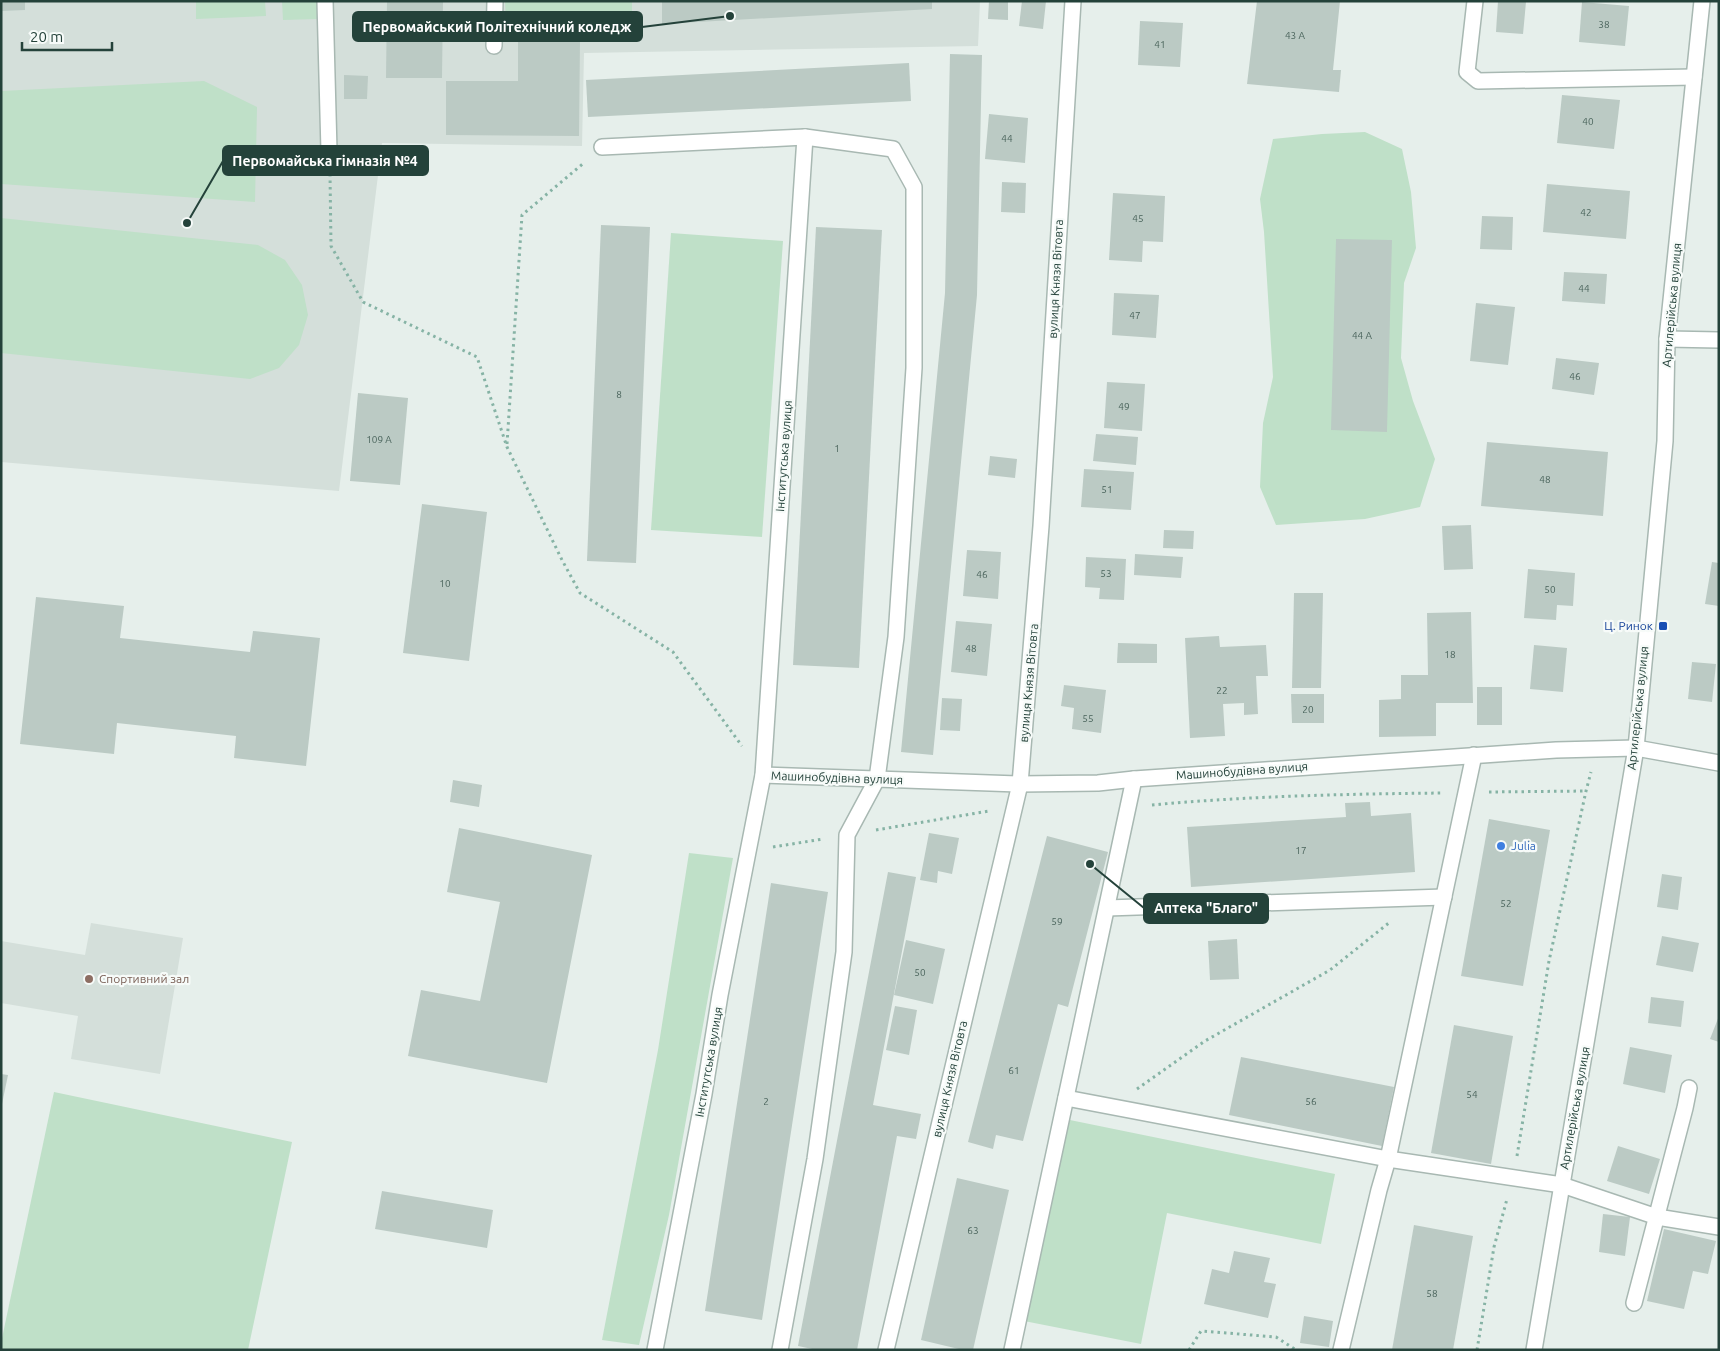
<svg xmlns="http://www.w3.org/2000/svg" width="1720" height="1351" font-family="Ubuntu,sans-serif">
<rect width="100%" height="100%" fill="#e6efeb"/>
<!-- built -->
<g fill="#d4dfda">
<path d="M1 1H980L978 46 584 53 582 146 382 143 339 491 1 462Z"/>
<path d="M91 923 183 938 160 1074 71 1059 78 1016 1 1003V941L85 955Z"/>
</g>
<!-- green -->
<g fill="#bfe0c8">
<path d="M196 1H265L266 16 196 19Z"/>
<path d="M282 1H318V19L283 20Z"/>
<path d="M505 1H632V23L506 24Z"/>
<path d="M204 81 257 107 255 202 1 184V91Z"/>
<path d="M1365 132 1402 149 1411 192 1416 248 1404 283 1401 358 1413 401 1435 459 1420 507 1365 519 1276 525 1260 487 1263 423 1273 377 1264 232 1260 199 1273 139 1322 134Z"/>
<path d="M1 218 258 245 285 260 302 285 308 315 299 345 279 368 250 379 1 353Z"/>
<path d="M671 233 783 241 762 537 651 530Z"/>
<path d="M689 853 733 858 669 1215 639 1345 602 1340 658 1050Z"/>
<path d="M54 1092 292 1142 248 1350H1V1343Z"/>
<path d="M1065 1119 1335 1174 1321 1244 1167 1213 1141 1344 1024 1321Z"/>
</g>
<!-- building -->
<g fill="#bbcac4">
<path d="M1 1H25V10L1 11Z"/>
<path d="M387 1H443L442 78H386Z"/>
<path d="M662 1H932V9L662 24Z"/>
<path d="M989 1H1008V20L988 19Z"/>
<path d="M1022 1H1046L1043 29 1019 26Z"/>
<path d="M1257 1H1340L1333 70H1341L1339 92 1247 84Z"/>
<path d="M1498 1 1526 2 1523 34 1496 32Z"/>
<path d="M1582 2 1629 6 1625 46 1579 42Z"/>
<path d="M1140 21 1183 23 1180 67 1138 65Z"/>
<path d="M518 39 580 40 579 136 446 135V81H518Z"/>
<path d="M950 54 982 55 977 295 933 755 901 752 945 293Z"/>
<path d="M909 63 911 101 588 117 586 80Z"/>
<path d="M344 75 368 76 367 99H344Z"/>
<path d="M1562 95 1620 100 1614 149 1557 143Z"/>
<path d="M989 114 1028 118 1025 163 985 159Z"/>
<path d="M1002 182 1026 183 1025 213 1001 212Z"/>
<path d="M1547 184 1630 191 1626 239 1543 232Z"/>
<path d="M1113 193 1165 196 1163 242 1143 241 1142 262 1109 260Z"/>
<path d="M1482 216 1513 217 1512 250 1480 249Z"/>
<path d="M601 225 650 227 636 563 587 561Z"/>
<path d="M816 227 882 230 859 668 793 665Z"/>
<path d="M1336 239 1392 240 1387 432 1331 430Z"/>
<path d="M1564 272 1607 274 1605 304 1562 301Z"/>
<path d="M1114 293 1159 295 1156 338 1112 335Z"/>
<path d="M1476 303 1515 307 1508 365 1470 361Z"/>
<path d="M1556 358 1599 363 1594 395 1552 389Z"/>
<path d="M1107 382 1145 384 1142 431 1104 428Z"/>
<path d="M358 393 408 398 400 485 350 481Z"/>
<path d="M1096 434 1138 437 1136 465 1093 461Z"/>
<path d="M1487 442 1608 452 1603 516 1481 506Z"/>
<path d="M990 456 1017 459 1015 478 988 475Z"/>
<path d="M1084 469 1134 472 1131 510 1081 507Z"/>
<path d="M422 504 487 512 469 661 403 653Z"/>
<path d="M1471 525 1473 569 1444 570 1442 526Z"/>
<path d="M1164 530 1194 531 1193 549 1163 548Z"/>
<path d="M967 550 1001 552 998 599 963 596Z"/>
<path d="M1135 554 1183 557 1181 578 1134 575Z"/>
<path d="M1086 557 1126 559 1124 600 1099 599 1100 588 1085 587Z"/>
<path d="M1712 562 1719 563V606L1705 604Z"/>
<path d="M1528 569 1575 573 1573 606 1557 605 1556 620 1524 618Z"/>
<path d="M1294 593H1323L1321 688H1292Z"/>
<path d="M36 597 124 606 120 638 250 652 253 631 320 638 306 766 234 758 236 736 117 723 114 754 20 744Z"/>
<path d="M1471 612 1473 703H1436V736L1379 737V700L1401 699V675H1428L1427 613Z"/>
<path d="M956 621 992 624 987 676 951 672Z"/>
<path d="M1219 636 1220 647 1266 645 1268 676H1256L1258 714 1244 715V703L1223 704 1225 736 1190 738 1185 638Z"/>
<path d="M1118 643 1157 644V663H1117Z"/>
<path d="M1534 645 1567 648 1563 692 1530 689Z"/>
<path d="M1692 662 1716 664 1712 702 1688 699Z"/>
<path d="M1064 685 1106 690 1101 733 1072 729 1074 708 1061 706Z"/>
<rect x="1477" y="687" width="25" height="38"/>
<path d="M1291 694H1324V723H1292Z"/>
<path d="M942 698 962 699 960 731 940 730Z"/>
<path d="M453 780 482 785 479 807 450 802Z"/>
<path d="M1370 802 1371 816 1411 813 1415 872 1191 887 1187 827 1346 817 1345 803Z"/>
<path d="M1489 819 1550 830 1523 986 1461 976Z"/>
<path d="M459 828 592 855 547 1083 408 1056 421 990 480 1001 500 902 447 892Z"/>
<path d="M929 833 959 838 952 874 938 871 937 883 920 880Z"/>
<path d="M1047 836 1108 852 1068 1007 1058 1004 1023 1141 996 1135 993 1149 968 1142Z"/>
<path d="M888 872 916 877 873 1105 921 1114 916 1139 897 1136 857 1350H817L798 1346Z"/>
<path d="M1662 874 1682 877 1678 910 1657 907Z"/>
<path d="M771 883 828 892 762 1320 705 1311Z"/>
<path d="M1662 936 1699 943 1693 972 1656 965Z"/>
<path d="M1237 939 1239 979 1210 980 1208 941Z"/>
<path d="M906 940 945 949 933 1004 894 995Z"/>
<path d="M1651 997 1684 1001 1681 1027 1648 1023Z"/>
<path d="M895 1006 917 1010 909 1055 886 1050Z"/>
<path d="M1719 1016V1042L1710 1039Z"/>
<path d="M1454 1025 1513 1036 1491 1164 1431 1153Z"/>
<path d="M1630 1047 1672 1055 1665 1093 1623 1084Z"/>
<path d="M1241 1057 1394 1087 1382 1146 1229 1115Z"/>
<path d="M1 1074 8 1075 2 1104H1Z"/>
<path d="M1618 1146 1660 1159 1649 1194 1607 1181Z"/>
<path d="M957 1178 1009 1190 973 1350H963L921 1340Z"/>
<path d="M382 1191 493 1210 487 1248 375 1229Z"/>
<path d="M1603 1214 1630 1217 1625 1256 1599 1252Z"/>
<path d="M1414 1225 1473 1236 1453 1350H1392Z"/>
<path d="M1664 1229 1716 1241 1708 1274 1693 1271 1684 1309 1647 1301Z"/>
<path d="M1234 1251 1270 1258 1264 1282 1276 1284 1268 1318 1204 1304 1212 1269 1229 1273Z"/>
<path d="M1304 1316 1333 1321 1329 1347 1300 1343Z"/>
</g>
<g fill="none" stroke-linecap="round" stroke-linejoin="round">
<!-- minor casing -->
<g stroke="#a8b8b2" stroke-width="18">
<g id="minor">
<path d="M325 1 329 151"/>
<path d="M1475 1 1467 72 1478 81 1694 77"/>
<path d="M494 46 495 1"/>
<path d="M602 147 805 137 893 149 914 187V368L896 637 877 779 847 835 844 952 815 1159 780 1350"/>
<path d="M1667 339 1719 340"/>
<path d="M763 775 1020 784 1098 783 1134 779 1556 750 1636 748 1719 763"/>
<path d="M1107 908 1444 897"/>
<path d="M1066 1098 1388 1159 1562 1185 1657 1217 1719 1227"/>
<path d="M1634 1303 1685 1108 1689 1088"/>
<path d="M655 1350 704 1094 720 995 763 775 805 137"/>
<path d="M886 1350 1020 784 1041 526 1073 1"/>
<path d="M1012 1350 1134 779"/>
<path d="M1341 1350 1379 1190 1388 1159 1474 755"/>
<path d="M1534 1350 1636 748 1665 441 1667 339 1702 1"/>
</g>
</g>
<!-- path -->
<g stroke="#86b3a5" stroke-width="3" stroke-dasharray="2.5 4" stroke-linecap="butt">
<path d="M330 174 331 246 363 302 477 357 507 447 562 560 580 593 673 652 742 746"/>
<path d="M507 444 522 215 585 162"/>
<path d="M1489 792 1586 791"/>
<path d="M1152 805C1249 796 1346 794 1443 793"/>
<path d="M876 830 989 811"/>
<path d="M773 847 823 839"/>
<path d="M1137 1089 1205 1041 1330 970 1390 922"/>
<path d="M1517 1156 1549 961 1586 791 1591 772"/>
<path d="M1189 1350 1201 1331 1276 1337 1296 1350"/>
<path d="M1477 1350 1494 1247 1507 1199"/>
</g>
<!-- minor -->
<use href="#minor" stroke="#fff" stroke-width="15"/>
</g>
<!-- markers -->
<rect fill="#1a4fb4" stroke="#f7fbf9" stroke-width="2" x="1658" y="621" width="10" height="10" rx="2.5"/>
<circle fill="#3f7fe0" stroke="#f7fbf9" stroke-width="2" cx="1501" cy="846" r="5"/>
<circle fill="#8d6e63" stroke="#f7fbf9" stroke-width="2" cx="89" cy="979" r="5"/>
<g text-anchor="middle" stroke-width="4.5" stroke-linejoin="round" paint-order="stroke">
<!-- number labels -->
<g font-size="10" fill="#4a645c">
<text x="1604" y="28">38</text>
<text x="1295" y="39">43 А</text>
<text x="1160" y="48">41</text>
<text x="1588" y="125">40</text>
<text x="1007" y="142">44</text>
<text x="1586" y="216">42</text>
<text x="1138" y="222">45</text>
<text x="1584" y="292">44</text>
<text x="1135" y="319">47</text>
<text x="1362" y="339">44 А</text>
<text x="1575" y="380">46</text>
<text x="619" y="398">8</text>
<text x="1124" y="410">49</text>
<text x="379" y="443">109 А</text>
<text x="837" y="452">1</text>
<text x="1545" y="483">48</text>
<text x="1107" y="493">51</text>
<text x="1106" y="577">53</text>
<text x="982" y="578">46</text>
<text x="445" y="587">10</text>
<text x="1550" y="593">50</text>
<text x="971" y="652">48</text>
<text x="1450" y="658">18</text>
<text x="1222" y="694">22</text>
<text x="1308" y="713">20</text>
<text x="1088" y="722">55</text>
<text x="1301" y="854">17</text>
<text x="1506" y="907">52</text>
<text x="1057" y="925">59</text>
<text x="920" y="976">50</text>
<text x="1014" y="1074">61</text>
<text x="1472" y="1098">54</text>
<text x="766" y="1105">2</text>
<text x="1311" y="1105">56</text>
<text x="973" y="1234">63</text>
<text x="1432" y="1297">58</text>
</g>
<!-- street labels -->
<g font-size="12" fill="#24423a" stroke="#f7fbf9">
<text transform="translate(1056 279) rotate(-87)" y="4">вулиця Князя Вітовта</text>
<text transform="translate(1672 305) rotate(-85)" y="4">Артилерійська вулиця</text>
<text transform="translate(784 456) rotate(-86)" y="4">Інститутська вулиця</text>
<text transform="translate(1029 683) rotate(-85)" y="4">вулиця Князя Вітовта</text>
<text transform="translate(1638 708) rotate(-84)" y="4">Артилерійська вулиця</text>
<text transform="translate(1242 771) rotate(-4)" y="4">Машинобудівна вулиця</text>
<text transform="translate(837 778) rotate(2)" y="4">Машинобудівна вулиця</text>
<text transform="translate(709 1062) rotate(-80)" y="4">Інститутська вулиця</text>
<text transform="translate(950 1079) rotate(-77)" y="4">вулиця Князя Вітовта</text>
<text transform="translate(1575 1108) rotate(-80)" y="4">Артилерійська вулиця</text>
</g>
<!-- transit labels -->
<g font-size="12" fill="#164399" stroke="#f7fbf9" text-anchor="end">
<text x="1653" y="630">Ц. Ринок</text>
</g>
<!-- shop labels -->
<g font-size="12" fill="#366cbe" stroke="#f7fbf9" text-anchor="start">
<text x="1511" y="850">Julia</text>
</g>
<!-- education labels -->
<g font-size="12" fill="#785e54" stroke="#f7fbf9" text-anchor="start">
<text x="99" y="983">Спортивний зал</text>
</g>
</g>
<!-- callouts -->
<path fill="none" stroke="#24423a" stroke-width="2" d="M730 16L642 27M187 223L223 161M1090 864L1144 908"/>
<g fill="#24423a" stroke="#f7fbf9" stroke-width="2">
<circle cx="730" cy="16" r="5"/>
<circle cx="187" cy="223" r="5"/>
<circle cx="1090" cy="864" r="5"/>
</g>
<g fill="#24423a" stroke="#24423a" stroke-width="2">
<rect x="353" y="12" width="289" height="29" rx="5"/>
<rect x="223" y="146" width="205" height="29" rx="5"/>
<rect x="1144" y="894" width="124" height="29" rx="5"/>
</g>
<g font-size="14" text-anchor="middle" font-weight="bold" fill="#fff">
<text x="497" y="32">Первомайський Політехнічний коледж</text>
<text x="325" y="166">Первомайська гімназія №4</text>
<text x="1206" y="913">Аптека "Благо"</text>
</g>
<!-- border -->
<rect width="1720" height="1351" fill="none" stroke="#24423a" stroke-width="5"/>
<!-- scale -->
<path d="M22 42v8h90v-8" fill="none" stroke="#24423a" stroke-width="2.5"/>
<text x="30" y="42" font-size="15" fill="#24423a" stroke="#f7fbf9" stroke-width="4" paint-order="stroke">20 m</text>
</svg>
